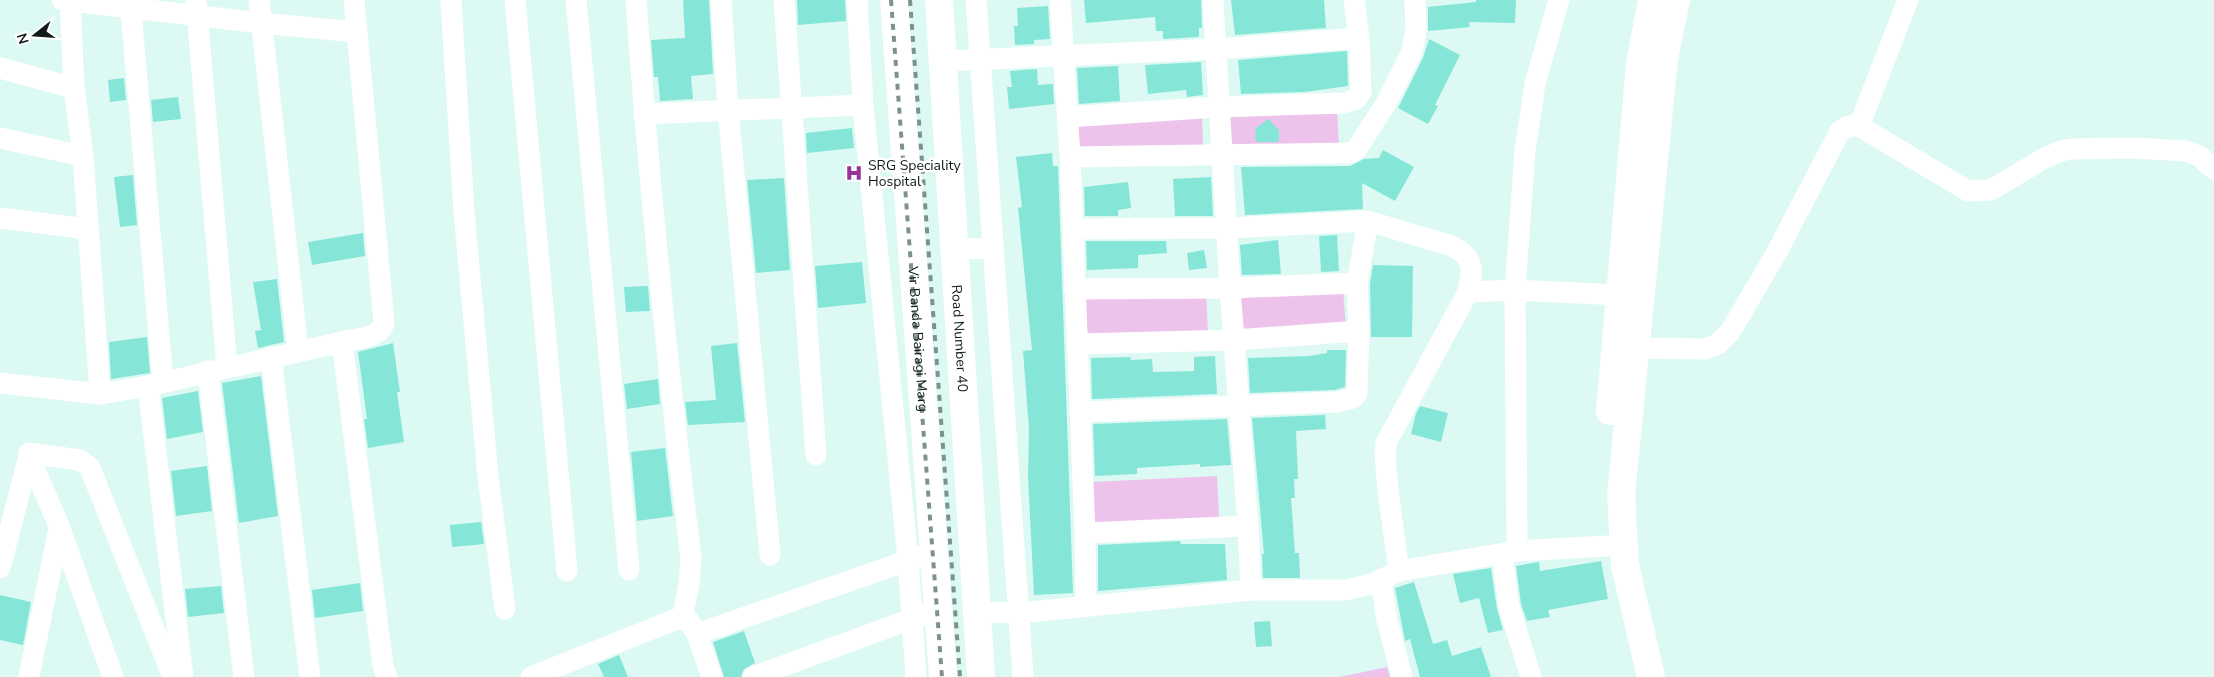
<svg xmlns="http://www.w3.org/2000/svg" width="2214" height="677" font-family="'Nunito Sans',sans-serif">
<rect width="100%" height="100%" fill="#dcf9f4"/>
<!-- green -->
<g fill="#edc3ec">
<path d="M1337 109 1339 147 1230 152 1228 114Z"/>
<path d="M1202 114 1203 150 1079 152 1078 122Z"/>
<path d="M1343 288 1346 329 1237 335 1234 293Z"/>
<path d="M1206 291 1208 333 1084 339 1082 297Z"/>
<path d="M1217 476 1219 518 1094 524 1092 482Z"/>
<path d="M1387 667 1390 677H1340Z"/>
</g>
<!-- building -->
<g fill="#85e6d8">
<path d="M683 0H709L713 74 691 76 693 99 660 101 658 77H654L651 40 685 38Z"/>
<path d="M797 0H845L846 21 798 25Z"/>
<path d="M1084 0H1201L1202 28H1199V37L1163 39V31H1156L1155 17 1086 23Z"/>
<path d="M1231 0H1324L1326 28 1235 35Z"/>
<path d="M1476 0H1516L1515 23 1469 22 1470 27 1428 31V7L1476 2Z"/>
<path d="M1048 6 1050 39 1034 40V44L1015 45 1014 26H1018L1017 8Z"/>
<path d="M1429 39 1460 55 1435 105 1438 106 1428 124 1398 108 1423 58Z"/>
<path d="M1347 51 1348 86 1305 92 1241 94 1238 60Z"/>
<path d="M1201 62 1203 95 1187 97 1186 90 1148 94 1145 65Z"/>
<path d="M1118 66 1120 101 1079 104 1077 68Z"/>
<path d="M1037 69 1038 85 1053 84 1054 104 1009 109 1007 87H1012L1010 71Z"/>
<path d="M124 78 126 100 110 102 108 80Z"/>
<path d="M178 97 181 119 153 122 151 100Z"/>
<path d="M1268 119 1279 130V140L1278 142H1257L1255 138 1256 128Z"/>
<path d="M852 128 854 148 807 153 806 133Z"/>
<path d="M1383 150 1414 167 1395 201 1362 183 1363 209 1245 215 1241 167 1350 166 1364 159 1379 158Z"/>
<path d="M1052 153 1053 166H1058L1073 593 1034 595 1028 477 1029 429 1023 351 1032 350 1018 208 1022 207 1016 157Z"/>
<path d="M133 175 137 225 120 227 114 177Z"/>
<path d="M1211 177 1213 216H1175L1173 179Z"/>
<path d="M784 178 790 270 756 273 747 180Z"/>
<path d="M1128 182 1131 208 1118 210V216H1085L1084 187Z"/>
<path d="M363 233 365 256 312 265 308 242Z"/>
<path d="M1337 235 1339 271 1321 272 1319 236Z"/>
<path d="M1278 240 1281 274 1242 275 1240 245Z"/>
<path d="M1086 241H1166L1167 253 1138 255V268L1087 270Z"/>
<path d="M1204 250 1207 268 1189 270 1187 253Z"/>
<path d="M862 262 866 303 818 308 815 266Z"/>
<path d="M1373 265 1413 266 1412 337H1371L1370 284Z"/>
<path d="M277 279 284 342 258 348 255 331 261 330 253 282Z"/>
<path d="M648 286 650 311 626 312 624 287Z"/>
<path d="M147 337 150 373 111 379 109 342Z"/>
<path d="M393 343 400 392H397L404 442 368 448 364 419H367L358 352Z"/>
<path d="M737 343 745 422 688 425 685 402 716 400 711 346Z"/>
<path d="M1327 350H1346L1345 387 1335 390 1250 393 1248 358 1309 356 1327 353Z"/>
<path d="M1215 356 1217 394 1092 399 1091 358 1130 357 1131 360 1152 359 1153 372 1194 371V357Z"/>
<path d="M261 376 278 516 239 523 222 383Z"/>
<path d="M658 379 660 404 627 409 624 384Z"/>
<path d="M198 391 203 432 167 439 162 398Z"/>
<path d="M1420 406 1448 413 1441 442 1411 434 1416 414Z"/>
<path d="M1325 415 1326 429 1296 431 1298 479H1294L1295 498H1291L1295 553H1299L1300 578H1263L1262 554H1264L1252 418Z"/>
<path d="M1227 419 1231 465 1200 467V464L1137 468V474L1095 476 1093 424Z"/>
<path d="M665 448 673 516 637 521 631 452Z"/>
<path d="M207 466 212 511 176 516 171 471Z"/>
<path d="M481 522 484 544 452 547 450 525Z"/>
<path d="M1180 541 1181 544H1225L1227 580 1098 591V545Z"/>
<path d="M1601 561 1608 599 1548 610 1550 617 1527 621 1521 604 1516 566 1539 562 1540 571Z"/>
<path d="M1491 568 1497 609 1503 630 1488 633 1479 598 1460 603 1453 574Z"/>
<path d="M1414 582 1433 644 1447 640 1452 656 1481 647 1491 677H1420L1410 639 1405 641 1395 588Z"/>
<path d="M360 583 363 611 315 618 312 590Z"/>
<path d="M221 586 224 613 188 617 185 589Z"/>
<path d="M0 595 31 602 23 645 0 640Z"/>
<path d="M1270 621 1272 646 1256 647 1254 622Z"/>
<path d="M744 631 755 663 744 669 741 677H724L713 642Z"/>
<path d="M619 655 628 677H604L598 664Z"/>
</g>
<g fill="none" stroke-linecap="round" stroke-linejoin="round">
<!-- street -->
<g stroke="#fff" stroke-width="21">
<path d="M62 0 261 23 356 32"/>
<path d="M70 0 74 88 83 156 100 394"/>
<path d="M130 0 163 382"/>
<path d="M196 0 227 368"/>
<path d="M259 0 298 351"/>
<path d="M354 0 384 322C382 338 355 339 342 342L383 666 387 677"/>
<path d="M451 0 464 212 488 476 505 609"/>
<path d="M515 0 567 571"/>
<path d="M576 0 629 570"/>
<path d="M636 0C649 187 668 372 691 558L689 583 682 619"/>
<path d="M721 0 728 110 770 555"/>
<path d="M784 0 816 455"/>
<path d="M857 0 863 105 908 560 916 677"/>
<path d="M976 0 1023 677"/>
<path d="M1060 0 1070 157 1085 533 1086 606"/>
<path d="M1213 0 1230 288 1248 526 1251 590"/>
<path d="M943 61 1217 49 1359 38"/>
<path d="M0 68 74 88"/>
<path d="M644 114 863 105"/>
<path d="M1068 117 1218 107 1344 103 1356 99 1361 92 1359 38 1354 0"/>
<path d="M1859 126 1908 0"/>
<path d="M0 138 83 156"/>
<path d="M1070 157 1350 153 1356 150 1385 105 1412 52 1416 30 1415 0"/>
<path d="M0 218 88 229"/>
<path d="M1368 221 1452 246C1475 258 1473 270 1468 292L1386 443 1385 454 1388 491 1399 571"/>
<path d="M1073 229 1228 228 1368 221 1357 283 1359 331 1357 393 1353 398 1337 402 1080 412"/>
<path d="M955 249 993 248"/>
<path d="M1074 289 1230 288 1357 283"/>
<path d="M1468 292 1515 290 1620 295"/>
<path d="M1078 344 1234 340 1359 331"/>
<path d="M1635 348 1706 349 1718 344 1730 332 1777 252 1840 131 1848 126H1859L1968 191 1991 190 2043 159 2061 151 2072 149 2133 148 2186 151 2199 156 2214 169"/>
<path d="M271 357 310 677"/>
<path d="M208 371 244 677"/>
<path d="M0 383 100 394 148 386 342 342"/>
<path d="M148 386 183 677"/>
<path d="M29 456V453L80 460 90 468 173 677"/>
<path d="M1085 533 1248 526"/>
<path d="M1517 551 1515 290 1525 151 1535 84 1559 0"/>
<path d="M1502 554 1509 607 1531 677"/>
<path d="M0 568 29 456 59 526 113 677"/>
<path d="M1381 580 1387 620 1402 677"/>
<path d="M976 612 1019 613 1251 590H1346L1372 584 1399 571 1517 551 1607 546"/>
<path d="M697 634 921 556"/>
<path d="M29 677 59 528"/>
<path d="M531 677 674 620 682 619 689 621 697 634 712 677"/>
<path d="M753 677 925 614"/>
</g>
<!-- secondary -->
<g stroke="#fff" stroke-width="28">
<path id="s1" d="M894 0 943 677"/>
<path id="s2" d="M939 0 981 677"/>
<path d="M1610 411 1640 64 1652 0"/>
<path d="M1651 677 1625 565 1621 495 1664 59 1676 0"/>
</g>
<!-- rail -->
<g stroke="#7d918e" stroke-width="4" stroke-dasharray="6 6" stroke-linecap="butt">
<path d="M891 0 942 677"/>
<path d="M910 0 960 677"/>
</g>
</g>
<!-- icons -->
<defs>
<g id="hospital-bare" transform="scale(1.35)"><path d="M-5-5h3v3.5h4V-5h3V5h-3V1.5h-4V5h-3Z" fill="#963298" stroke="#fff" stroke-width="2.5" paint-order="stroke"/></g>
</defs>
<g fill-rule="evenodd">
<use href="#hospital-bare" x="854" y="173"/>
</g>
<g text-anchor="middle" stroke-width="5" stroke-linejoin="round" paint-order="stroke">
<!-- poi labels -->
<g font-size="14" fill="#101a18" stroke="#fff" text-anchor="start">
<text x="868" y="170">SRG Speciality<tspan x="868" dy="16">Hospital</tspan></text>
</g>
<!-- street labels -->
<g font-size="14" fill="#101a18" stroke="#fff">
<text dy="5" stroke="none"><textPath href="#s2" startOffset="339">Road Number 40</textPath></text>
<text dy="5" stroke="none"><textPath href="#s1" startOffset="340">Vir Banda Bairagi Marg</textPath></text>
</g>
</g>
<!-- north arrow -->
<g transform="translate(35 35) rotate(253)" stroke="#ffffff" stroke-width="4" paint-order="stroke">
<path d="M0-4L9 19L0 12L-9 19Z" fill="#101a18"/>
<text y="-8" font-size="14" font-weight="bold" text-anchor="middle" fill="#101a18">N</text>
</g>
</svg>
